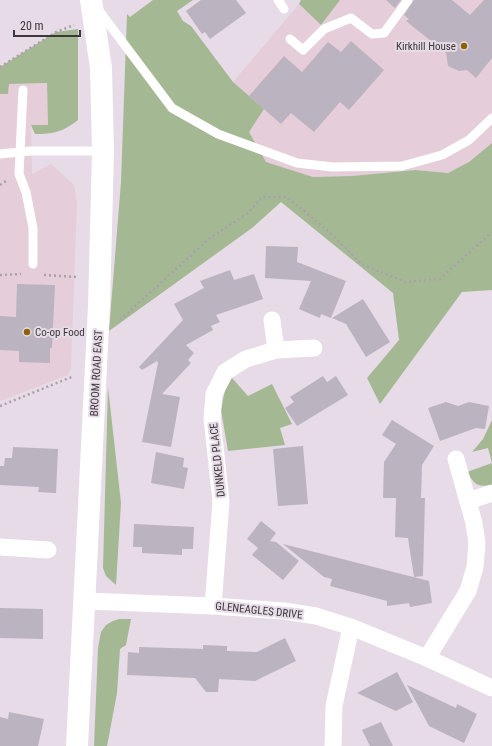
<svg xmlns="http://www.w3.org/2000/svg" width="492" height="746" font-family="'Roboto Condensed',sans-serif">
<rect width="100%" height="100%" fill="#e6dbe6"/>
<!-- commercial -->
<g fill="#e5ced9">
<path d="M340 0H492V143L469 162 448 173 415 170 352 176 313 177 266 162 249 132 263 109 233 82 299 4 321 25Z"/>
<path d="M47 83 48 125H31L32 174 51 164 74 185 77 203 71 367 68 375 0 401V94H8L9 84Z"/>
</g>
<!-- green -->
<g fill="#a5b894">
<path d="M153 0H193L177 11 183 21 191 26 233 82 264 109 249 132 266 162 313 177 352 176 415 170 448 173 469 162 492 143V290L462 292 380 404 367 378 399 340 393 293 281 202 252 228 109 331 121 182 127 14 130 17Z"/>
<path d="M301 0H340L321 25 299 4Z"/>
<path d="M78 29V120C63 132 53 134 35 134L31 125H48L47 83 9 84 8 94H0V67L56 32Z"/>
<path d="M232 378 248 396 272 384 292 424 280 428 285 445 228 451 221 410 225 390Z"/>
<path d="M108 387 121 503 116 585 106 576 103 568Z"/>
<path d="M492 420V485C477 487 475 485 467 472L492 463 488 448 472 452 483 439Z"/>
<path d="M119 619H131L126 645 120 649 117 693 108 741 107 746H94L98 648 101 632 106 625 113 621Z"/>
</g>
<!-- building -->
<g fill="#bbb3c0">
<path d="M201 0H236L246 13 210 39 205 32 202 34 186 11Z"/>
<path d="M386 0H401L395 8Z"/>
<path d="M414 0H452L470 15 484 0H492V58L476 78 467 70 459 71 448 66 446 53 406 21 409 19 404 15Z"/>
<path d="M351 41 384 70 349 110 340 102 314 132 291 113 281 124 249 96 284 56 302 72 328 42 341 52Z"/>
<path d="M266 246 298 247 297 262 346 281 331 318 321 314 320 318 299 309 311 281 265 278Z"/>
<path d="M230 270 234 280 254 274 263 299 216 315 220 322 211 326 213 330 186 345 194 353 188 360 191 363 162 394 180 397 171 447 142 442 158 363 157 361 142 370 139 367 183 320 174 304 204 288 200 281Z"/>
<path d="M17 284 55 285 52 348H50V363L19 362V351L0 350V316L16 317Z"/>
<path d="M363 299 390 342 366 357 346 324 332 318Z"/>
<path d="M323 376 327 382 336 376 348 395 297 426 285 408 294 402 290 397Z"/>
<path d="M446 402 458 406 469 402 489 406 485 429 476 428 440 441 428 408Z"/>
<path d="M392 420 434 446 422 465 421 498H425L423 576 414 577 408 538 395 537 396 498H383L384 462 396 444 382 435Z"/>
<path d="M303 446 308 504 278 506 273 449Z"/>
<path d="M13 447 58 449 56 493 38 492 39 487 0 485V466H4L5 458H12Z"/>
<path d="M156 452 184 458 183 467 188 468 184 489 151 483Z"/>
<path d="M261 521 276 533 270 541 276 542 299 561 283 580 252 555 258 548 247 539Z"/>
<path d="M134 524 194 527 193 549H182V555L142 553V547H133Z"/>
<path d="M283 544 429 581 432 603 410 607 409 603 387 606V601L330 586 332 579 324 577Z"/>
<path d="M0 608 43 609V639L0 638Z"/>
<path d="M285 638 296 661 255 681 219 679 218 692H206L195 678 127 675 128 652 139 653V647L203 649V645L227 646V651L257 652Z"/>
<path d="M397 672 413 702 396 711 357 693Z"/>
<path d="M407 685 456 708 457 704 477 714 464 743 429 726Z"/>
<path d="M9 712 44 719 38 746H0V717L8 719Z"/>
<path d="M381 722 393 746H370L362 730Z"/>
</g>
<g fill="none" stroke-linecap="round" stroke-linejoin="round">
<!-- path -->
<g stroke="#a9a1a9" stroke-width="2.5" stroke-dasharray="2 3" stroke-linecap="butt">
<path d="M0 67 56 32 74 25"/>
<path d="M0 185 6 181"/>
<path d="M0 275 21 274"/>
<path d="M44 275 77 277"/>
<path d="M120 320 210 238 249 212 262 197H287L329 232 363 265 406 282 440 279 492 232"/>
<path d="M0 406 74 376"/>
</g>
<!-- lane -->
<g stroke="#fff" stroke-width="9">
<path d="M278 0 284 9"/>
<path d="M97 8 172 108 218 134 297 163 333 167 402 166 442 155 469 140 492 118"/>
<path d="M290 39 303 50 324 29 351 18 372 34 384 33 408 0"/>
<path d="M23 90 19 174 26 192 33 228V264"/>
<path d="M0 154 30 151H103"/>
</g>
<!-- street -->
<g stroke="#fff" stroke-width="17">
<path d="M272 320 276 350"/>
<path d="M468 501 492 493"/>
<path d="M0 547 48 550"/>
<path d="M85 601 213 606 284 611 316 616 351 627 427 658 492 688"/>
<path d="M213 606 221 502 212 418 214 394 225 372 246 359 276 350 314 348"/>
<path d="M427 658 468 591 475 567 477 543 474 523 456 459"/>
<path d="M333 746 334 706 351 627"/>
</g>
<!-- secondary -->
<path stroke="#fff" stroke-width="22" d="M77 746 99 306 103 151 101 68 91 0"/>
</g>
<!-- markers -->
<g fill="#8a6302" stroke="#e6dbe6" stroke-width="1.5">
<circle cx="464" cy="46" r="4"/>
<circle cx="27" cy="332" r="4"/>
</g>
<g text-anchor="middle" stroke-width="4" stroke-linejoin="round" paint-order="stroke">
<!-- poi labels -->
<g font-size="11" fill="#3b373b" stroke="#e6dbe6" text-anchor="end">
<text x="456" y="50">Kirkhill House</text>
<text x="35" y="336" text-anchor="start">Co-op Food</text>
</g>
<!-- street labels -->
<g font-size="11" fill="#3b373b" stroke="#e6dbe6">
<text transform="translate(96 373) rotate(-87)" y="4">BROOM ROAD EAST</text>
<text transform="translate(217 460) rotate(-96)" y="4">DUNKELD PLACE</text>
<text transform="translate(259 610) rotate(6)" y="4">GLENEAGLES DRIVE</text>
</g>
</g>
<!-- scale -->
<path d="M14 30v6h66v-6" fill="none" stroke="#3b373b" stroke-width="2"/>
<text x="20" y="30" font-size="12" fill="#3b373b" stroke="#e6dbe6" stroke-width="3" paint-order="stroke">20 m</text>
</svg>
